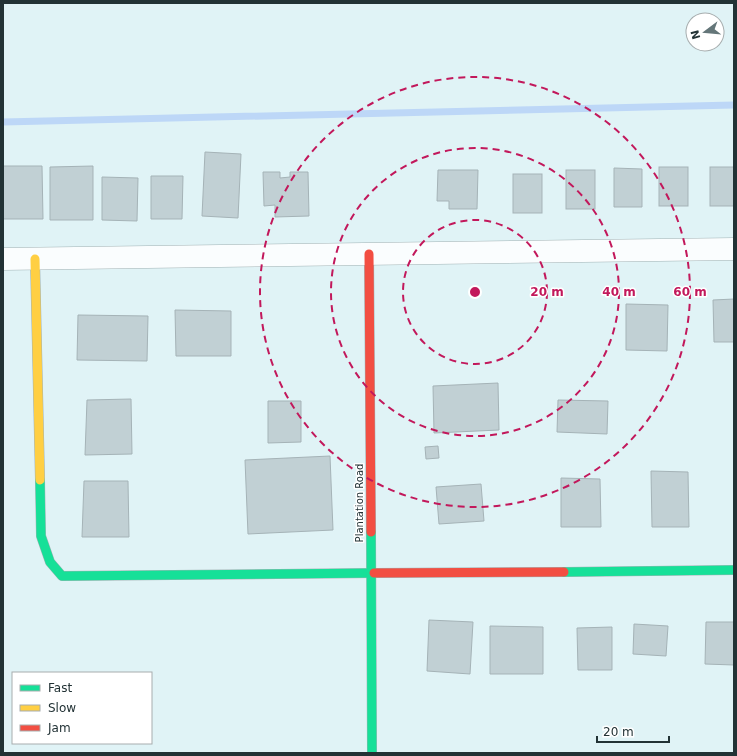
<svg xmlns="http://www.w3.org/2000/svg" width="737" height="756" font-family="'DejaVu Sans',sans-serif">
<rect width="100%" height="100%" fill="#e0f3f6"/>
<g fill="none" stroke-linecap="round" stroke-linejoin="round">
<!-- stream -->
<path stroke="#bdd7f7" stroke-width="7" d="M3 122 734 105"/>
</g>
<!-- building -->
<g fill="#c1d0d4" stroke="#a5b3b7">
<path d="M205 152 241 154 238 218 202 216Z"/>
<path d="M3 166H42L43 219H3Z"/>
<path d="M93 166V220H50V167Z"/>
<rect x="659" y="167" width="29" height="39"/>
<rect x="710" y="167" width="24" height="39"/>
<path d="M614 168 642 169V207H614Z"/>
<path d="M438 170H478L477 209H449V201H437Z"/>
<rect x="566" y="170" width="29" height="39"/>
<path d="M263 172H280V178L290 177V172H308L309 216 275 217V205L264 206Z"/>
<rect x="513" y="174" width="29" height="39"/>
<path d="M151 176H183L182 219H151Z"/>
<path d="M102 177 138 178 137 221 102 220Z"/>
<path d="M734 299V342H714L713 300Z"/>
<path d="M626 304 668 305 667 351 626 350Z"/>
<path d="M175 310 231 311V356H176Z"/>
<path d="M78 315 148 316 147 361 77 360Z"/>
<path d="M498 383 499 430 434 433 433 386Z"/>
<path d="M131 399 132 454 85 455 87 400Z"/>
<path d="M558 400 608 401 607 434 557 432Z"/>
<path d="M268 401H301V442L268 443Z"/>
<path d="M438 446 439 458 426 459 425 447Z"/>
<path d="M330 456 333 530 248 534 245 460Z"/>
<path d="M651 471 688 472 689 527H652Z"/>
<path d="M561 478 600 479 601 527H561Z"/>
<path d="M84 481H128L129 537H82Z"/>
<path d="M481 484 484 521 439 524 436 487Z"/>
<path d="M429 620 473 622 470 674 427 671Z"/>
<path d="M706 622H734V665L705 664Z"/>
<path d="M634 624 668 626 666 656 633 654Z"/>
<path d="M490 626 543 627V674H490Z"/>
<path d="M612 627V670H578L577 628Z"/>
</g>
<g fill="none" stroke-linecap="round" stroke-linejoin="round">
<!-- street casing -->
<g stroke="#a1b2b4" stroke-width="23">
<path id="street" d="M3 259 734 249"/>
</g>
<!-- fast casing -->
<g stroke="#a1b2b4" stroke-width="10">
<g id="fast">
<path d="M40 480 41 536 50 562 62 576 374 573"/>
<path d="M371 532 372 753"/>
<path d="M564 572 734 570"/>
</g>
</g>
<!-- slow casing -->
<g stroke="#a1b2b4" stroke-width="10">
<path id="slow" d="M35 259 40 480"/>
</g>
<!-- jam casing -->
<g stroke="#a1b2b4" stroke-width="10">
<g id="jam">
<path d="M369 254 371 532"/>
<path d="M374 573 564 572"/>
</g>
</g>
<!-- street -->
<use href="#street" stroke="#fafdfe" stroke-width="22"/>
<!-- fast -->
<use href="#fast" stroke="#16e098" stroke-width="9"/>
<!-- slow -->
<use href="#slow" stroke="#ffcf43" stroke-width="9"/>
<!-- jam -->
<use href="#jam" stroke="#f24e42" stroke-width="9"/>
</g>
<!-- distance rings -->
<g fill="none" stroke="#c2185b" stroke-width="2" stroke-dasharray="7 5">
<circle cx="475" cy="292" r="72"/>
<circle cx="475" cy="292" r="144"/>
<circle cx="475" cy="292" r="215"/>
</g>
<g text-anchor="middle" stroke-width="3" stroke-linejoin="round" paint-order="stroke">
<!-- street labels -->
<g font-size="10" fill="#223235" stroke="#fff">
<text transform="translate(359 503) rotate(-90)" y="4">Plantation Road</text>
</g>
</g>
<circle cx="475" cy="292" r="6" fill="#c2185b" stroke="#fff" stroke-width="2"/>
<g font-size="12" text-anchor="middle" font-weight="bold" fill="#c2185b" stroke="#fff" stroke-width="3" stroke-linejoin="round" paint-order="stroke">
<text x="547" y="296">20 m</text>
<text x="619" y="296">40 m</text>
<text x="690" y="296">60 m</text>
</g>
<!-- border -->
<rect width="737" height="756" fill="none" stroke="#223235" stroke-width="8"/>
<!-- legend -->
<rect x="12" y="672" width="140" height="72" fill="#ffffff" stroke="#a7adae"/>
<rect x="20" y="685" width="20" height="6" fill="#16e098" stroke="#a7adae"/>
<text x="48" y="692" font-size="12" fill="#223235">Fast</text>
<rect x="20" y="705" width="20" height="6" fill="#ffcf43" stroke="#a7adae"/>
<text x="48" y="712" font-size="12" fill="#223235">Slow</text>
<rect x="20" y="725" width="20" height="6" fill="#f24e42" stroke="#a7adae"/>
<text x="48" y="732" font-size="12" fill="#223235">Jam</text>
<!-- north arrow -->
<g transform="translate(705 32) rotate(254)"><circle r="19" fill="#ffffff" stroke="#a7adae"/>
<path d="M0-3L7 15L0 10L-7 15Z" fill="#647679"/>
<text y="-6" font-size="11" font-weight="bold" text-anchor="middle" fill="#223235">N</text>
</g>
<!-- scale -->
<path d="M597 736v6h72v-6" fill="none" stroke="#223235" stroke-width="2"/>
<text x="603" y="736" font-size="12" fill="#223235" stroke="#ffffff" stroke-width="3" paint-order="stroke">20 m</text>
</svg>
